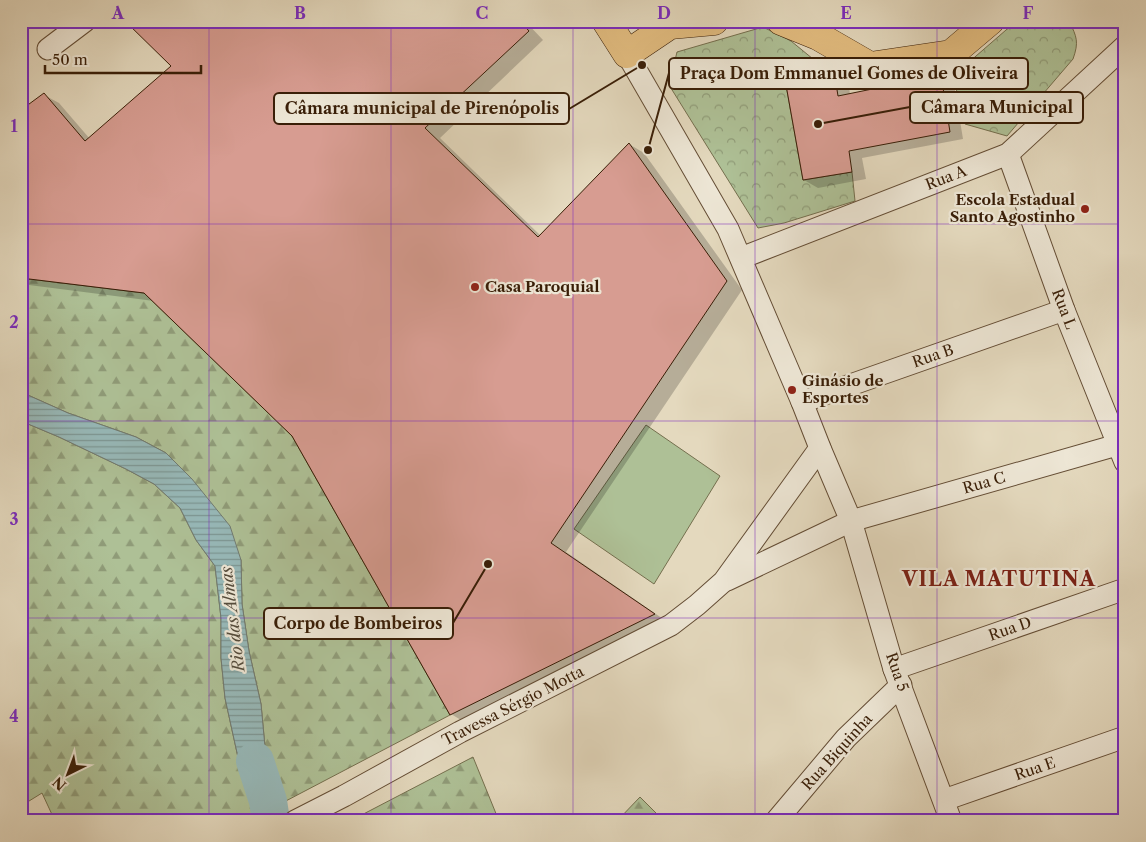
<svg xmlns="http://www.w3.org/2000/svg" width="1146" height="842" font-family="'Libre Caslon Text',serif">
<defs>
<pattern id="forest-firs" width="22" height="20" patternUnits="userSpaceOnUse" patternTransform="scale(1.25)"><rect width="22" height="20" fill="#aec096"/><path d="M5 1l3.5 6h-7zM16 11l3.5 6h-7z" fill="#8f9b78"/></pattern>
<pattern id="park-crowns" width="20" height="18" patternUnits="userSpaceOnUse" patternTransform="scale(1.25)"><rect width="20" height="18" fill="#aec096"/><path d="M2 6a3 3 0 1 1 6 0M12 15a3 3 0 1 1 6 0" fill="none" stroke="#8f9b78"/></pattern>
<pattern id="water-rules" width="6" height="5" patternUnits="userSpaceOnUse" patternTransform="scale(1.25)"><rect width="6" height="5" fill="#97b9b9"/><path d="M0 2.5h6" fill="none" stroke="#7c9694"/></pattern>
</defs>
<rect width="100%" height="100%" fill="#e4d9be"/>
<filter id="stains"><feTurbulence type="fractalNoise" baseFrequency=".004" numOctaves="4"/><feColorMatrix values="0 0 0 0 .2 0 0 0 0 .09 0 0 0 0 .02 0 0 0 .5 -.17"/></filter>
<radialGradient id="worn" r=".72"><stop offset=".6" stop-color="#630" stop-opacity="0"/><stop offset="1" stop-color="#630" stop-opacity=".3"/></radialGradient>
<!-- forest -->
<g fill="url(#forest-firs)" stroke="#746f4e">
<path d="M21 278 144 293 292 436 450 715 282 803 265 747 261 704 249 651 242 604 241 560 166 453 136 437 68 413 21 392Z"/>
<path d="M21 421 59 437 126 469 154 484 180 508 196 540 215 566 221 618V658L225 698 243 780 258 815 247 821H55L42 793 21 806Z"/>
<path d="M473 757 499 821H350Z"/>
<path d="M640 797 664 821H617Z"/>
</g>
<!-- park -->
<g fill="url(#park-crowns)" stroke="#746f4e">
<path d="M1018 21H1069C1077 37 1079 42 1073 59L1007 136 965 124 953 76 1006 30Z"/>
<path d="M763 27 791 41 835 77 786 85 803 180 852 172 855 201 784 223 758 228 669 85 677 52Z"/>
</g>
<!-- garden -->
<path fill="#aec096" stroke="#746f4e" d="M646 425 720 476 654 584 574 529Z"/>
<!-- water -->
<path fill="url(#water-rules)" stroke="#717b72" d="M21 392 68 413 136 437 166 453 192 479 230 526 241 560 242 604 249 651 261 704 265 747 282 803 258 815 243 780 225 698 221 658V618L215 566 196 540 180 508 154 484 126 469 59 437 21 421Z"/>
<!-- shadow -->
<g fill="#0003">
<path d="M127 21H525L543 40 440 138 541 236 629 144 644 153 742 290 566 552 669 623 466 723 451 714 293 435 154 301 21 284V111L44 95 59 103 90 139 172 67Z"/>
<path d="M940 77 954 84 963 139 862 158 866 179 818 188 804 180 835 78 849 86 850 95Z"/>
</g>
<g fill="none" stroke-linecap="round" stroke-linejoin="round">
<!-- river -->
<path stroke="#97b9b9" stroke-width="38" d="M255 761 268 801 271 821"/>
</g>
<!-- building -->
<g fill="#d79c91" stroke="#391e07">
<path d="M125 21H520L529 31 425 128 538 237 629 143 727 281 551 543 655 614 450 715 292 436 144 293 21 278V110L44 93 85 141 171 66Z"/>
<path d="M941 75 950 132 849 151 852 172 803 180 786 85 835 77 838 96Z"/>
</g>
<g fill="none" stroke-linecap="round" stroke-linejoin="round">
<!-- minor casing -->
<g stroke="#644d35" stroke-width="23">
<g id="minor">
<path d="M48 49 85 21"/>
<path d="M627 54 728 229 802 402 820 448 851 521 894 669 951 821"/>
<path d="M1008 154 1064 310 1125 462"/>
<path d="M741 258 1008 154 1125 46"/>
<path d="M802 402 1064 310"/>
<path d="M727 580 851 521 1117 445"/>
<path d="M894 669 1125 589"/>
<path d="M944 800 1125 737"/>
<path d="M295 821 344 796 460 732 671 625 697 605 724 581 820 448"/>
<path d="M776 821 846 738 901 685"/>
</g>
</g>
<!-- major casing -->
<g stroke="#391e07" stroke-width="29">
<g id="major">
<path d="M606 21 627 54 670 25 714 21"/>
<path d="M781 21 818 36 870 66 951 54 990 21"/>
</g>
</g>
<!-- minor -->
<use href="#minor" stroke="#ede6d5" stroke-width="21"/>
<!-- major -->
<use href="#major" stroke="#e2bc7f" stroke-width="28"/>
</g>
<!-- grid -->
<path fill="none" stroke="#7b2cbf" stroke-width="1" stroke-opacity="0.55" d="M209 21V821M391 21V821M573 21V821M755 21V821M937 21V821M21 224H1125M21 421H1125M21 618H1125"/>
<!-- markers -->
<g fill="#8f2418" stroke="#ede6d5" stroke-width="2">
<circle cx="1085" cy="209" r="5"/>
<circle cx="475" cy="287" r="5"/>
<circle cx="792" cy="390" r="5"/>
</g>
<g text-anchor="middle" stroke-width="4.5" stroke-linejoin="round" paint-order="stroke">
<!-- street labels -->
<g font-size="15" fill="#391e07" stroke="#ede6d5">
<text transform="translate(946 178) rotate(-21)" y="5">Rua A</text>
<text transform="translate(1064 309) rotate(69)" y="5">Rua L</text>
<text transform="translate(933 356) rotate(-19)" y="5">Rua B</text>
<text transform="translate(984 483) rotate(-16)" y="5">Rua C</text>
<text transform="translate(1010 629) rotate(-19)" y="5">Rua D</text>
<text transform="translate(897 672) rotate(71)" y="5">Rua 5</text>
<text transform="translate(513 706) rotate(-27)" y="5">Travessa Sérgio Motta</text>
<text transform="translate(837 752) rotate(-48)" y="5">Rua Biquinha</text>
<text transform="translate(1035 769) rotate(-19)" y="5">Rua E</text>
</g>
<!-- poi labels -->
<g font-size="15" font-weight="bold" fill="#391e07" stroke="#ede6d5" text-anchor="start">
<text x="1075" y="205" text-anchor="end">Escola Estadual<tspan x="1075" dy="17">Santo Agostinho</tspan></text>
<text x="485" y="292">Casa Paroquial</text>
<text x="802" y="386">Ginásio de<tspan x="802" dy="17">Esportes</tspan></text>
</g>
<!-- water labels -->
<g font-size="16" font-style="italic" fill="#554c3c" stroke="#ede6d5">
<text transform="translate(232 619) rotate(-97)" y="6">Rio das Almas</text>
</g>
<!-- district labels -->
<g font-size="20" font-weight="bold" letter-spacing="1" fill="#7a1f14" stroke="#ede6d5">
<text x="999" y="586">VILA MATUTINA</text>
</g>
</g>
<!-- callouts -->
<path fill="none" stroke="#391e07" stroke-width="2" d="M648 150L669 73M818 124L910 107M642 65L569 109M488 564L453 623"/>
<g fill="#391e07" stroke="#ede6d5" stroke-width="2">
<circle cx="648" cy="150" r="5"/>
<circle cx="818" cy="124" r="5"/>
<circle cx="642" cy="65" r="5"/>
<circle cx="488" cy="564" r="5"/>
</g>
<g fill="#ede6d5" stroke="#391e07" stroke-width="2">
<rect x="669" y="58" width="359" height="31" rx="5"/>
<rect x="910" y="92" width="173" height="31" rx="5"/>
<rect x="274" y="93" width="295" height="31" rx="5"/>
<rect x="264" y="608" width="189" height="31" rx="5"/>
</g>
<g font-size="16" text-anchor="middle" font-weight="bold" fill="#391e07">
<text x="849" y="79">Praça Dom Emmanuel Gomes de Oliveira</text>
<text x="997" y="113">Câmara Municipal</text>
<text x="422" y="114">Câmara municipal de Pirenópolis</text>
<text x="358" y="629">Corpo de Bombeiros</text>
</g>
<!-- margin -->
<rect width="1146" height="842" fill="none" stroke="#e4d9be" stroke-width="55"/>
<!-- north arrow -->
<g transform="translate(68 774) rotate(222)" stroke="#ede6d5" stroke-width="4" paint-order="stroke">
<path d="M0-4L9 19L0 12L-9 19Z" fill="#391e07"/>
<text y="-8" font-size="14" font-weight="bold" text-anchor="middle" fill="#391e07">N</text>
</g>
<!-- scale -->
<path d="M45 65v8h156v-8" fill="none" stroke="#391e07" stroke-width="2.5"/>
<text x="52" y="65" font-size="15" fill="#391e07" stroke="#ede6d5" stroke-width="4" paint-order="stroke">50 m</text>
<rect x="28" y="28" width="1090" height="786" fill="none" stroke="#7b2cbf" stroke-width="2"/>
<g font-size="16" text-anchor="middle" font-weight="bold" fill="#7b2cbf">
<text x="118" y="19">A</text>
<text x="300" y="19">B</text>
<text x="482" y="19">C</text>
<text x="664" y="19">D</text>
<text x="846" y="19">E</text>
<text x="1028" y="19">F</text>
<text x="14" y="132">1</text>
<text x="14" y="328">2</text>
<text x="14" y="525">3</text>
<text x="14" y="722">4</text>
</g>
<rect width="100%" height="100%" filter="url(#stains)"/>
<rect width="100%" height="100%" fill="url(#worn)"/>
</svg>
